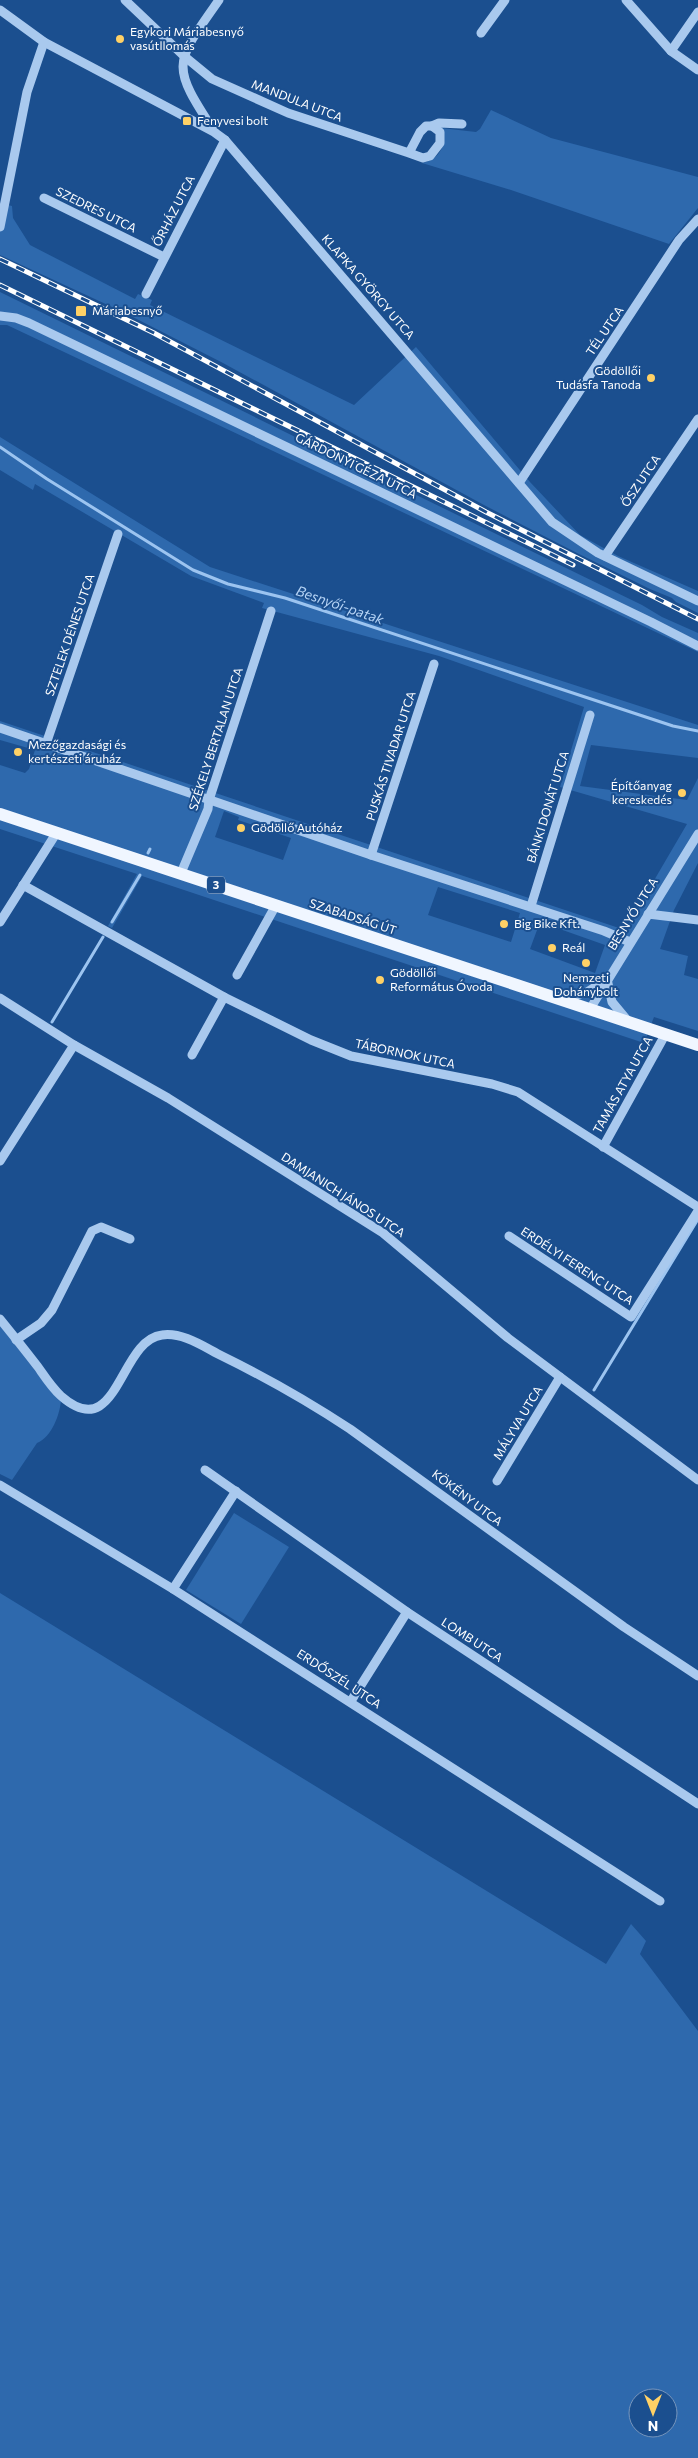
<svg xmlns="http://www.w3.org/2000/svg" width="698" height="2458" font-family="Commissioner,sans-serif">
<rect width="100%" height="100%" fill="#1b4f8f"/>
<!-- green -->
<g fill="#2e69ad" fill-rule="evenodd">
<path d="M491 110 551 138 698 177V208L669 244 511 190 422 163C439 160 449 143 441 128L476 132 480 129Z"/>
<path d="M0 203 12 206 13 218 30 245 135 299 138 294 152 300 150 305 354 405 416 347 530 482 580 535 618 556 698 591V613L676 602 672 598 650 589 579 554 484 505 223 363 125 313 0 255Z"/>
<path d="M0 292 377 477 382 481 404 489 642 605 662 617 698 633V652L7 325H0Z"/>
<path d="M0 437 210 567 698 725V758L591 745 580 786 687 800 698 778V863L674 910 660 949 688 956 684 975 698 979V1031L654 1017 644 1043 142 876 112 928 108 926 137 874 0 829V765L25 773 29 769 35 750 0 740V721L625 930 687 824 560 787 584 707 439 656 262 608 264 603 191 576 35 484 33 490 0 470ZM224 811 239 817 238 820 291 838 283 860 215 837ZM438 887 520 913 511 942 428 915ZM540 922 605 945 595 973 530 949Z"/>
<path d="M0 1325 53 1394 61 1400C60 1414 52 1437 37 1443L12 1480 0 1474Z"/>
<path d="M234 1513 289 1547 241 1624 186 1590Z"/>
<path d="M0 1593 606 1964 631 1924 646 1941 640 1954 698 2031V2458H0ZM638 2398H668V2428H638Z"/>
</g>
<g fill="none" stroke-linecap="round" stroke-linejoin="round">
<!-- stream -->
<g stroke="#9cc4f0" stroke-width="3">
<path d="M0 447 47 479 193 570 228 584 285 598 673 726 698 731"/>
<path d="M148 853 150 849"/>
<path d="M112 922 140 875"/>
<path d="M52 1022 103 937"/>
<path d="M594 1390 698 1219"/>
</g>
<!-- minor -->
<g stroke="#a9c9ee" stroke-width="9">
<path d="M125 0 184 56 212 79 288 113 409 153 420 132 426 126H432L440 132V143L430 156 423 158 409 153"/>
<path d="M626 0 671 51 698 70"/>
<path d="M0 10 44 42 214 132 225 140 552 522 598 553 698 601"/>
<path d="M481 33 505 0"/>
<path d="M671 51 698 12"/>
<path d="M432 126 439 123 462 124"/>
<path d="M214 131C170 64 174 64 219 0"/>
<path d="M44 198 164 257"/>
<path d="M0 227 27 92 44 42"/>
<path d="M146 294 225 140"/>
<path d="M0 316 16 318 29 323 651 622 698 646"/>
<path d="M519 483 679 240 698 219"/>
<path d="M605 556 698 419"/>
<path d="M0 728 371 855 604 931 630 942"/>
<path d="M46 744 118 534"/>
<path d="M371 855 434 664"/>
<path d="M181 873 208 809 209 800 271 611"/>
<path d="M23 885 224 997 311 1040 351 1056 492 1084 518 1092 698 1207"/>
<path d="M531 906 590 715"/>
<path d="M648 914 698 920"/>
<path d="M0 922 57 832"/>
<path d="M237 975 276 905"/>
<path d="M607 979 612 1002 627 1020"/>
<path d="M0 998 74 1045 168 1098 383 1233 508 1338 698 1480"/>
<path d="M563 999 587 992 603 982"/>
<path d="M590 1009 698 834"/>
<path d="M192 1055 224 997"/>
<path d="M603 1147 665 1035"/>
<path d="M0 1161 74 1045"/>
<path d="M509 1236 631 1317 698 1211"/>
<path d="M0 1319C13 1335 25 1350 38 1367 45 1377 52 1388 61 1396 118 1446 119 1340 162 1335 183 1332 204 1347 222 1356 267 1378 309 1402 350 1429L624 1627 698 1676"/>
<path d="M16 1340 41 1323 52 1310 92 1231 101 1227 130 1239"/>
<path d="M205 1470 407 1612 698 1804"/>
<path d="M497 1481 560 1377"/>
<path d="M0 1485 173 1589 660 1901"/>
<path d="M173 1589 236 1491"/>
<path d="M351 1701 407 1612"/>
</g>
<!-- major -->
<path stroke="#f0f6ff" stroke-width="12" d="M0 814 698 1045"/>
<!-- rail casing -->
<g stroke="#fff" stroke-width="5">
<g id="rail">
<path d="M0 259 154 333 486 512 698 619"/>
<path d="M0 285 573 565"/>
</g>
</g>
<!-- rail -->
<use href="#rail" stroke="#1b4f8f" stroke-width="3" stroke-dasharray="9" stroke-linecap="butt"/>
</g>
<!-- markers -->
<g fill="#ffd166" stroke="#1b4f8f" stroke-width="2">
<circle cx="120" cy="39" r="5"/>
<rect x="182" y="116" width="10" height="10" rx="2.5"/>
<rect x="75" y="305" width="12" height="12" rx="2.5"/>
<circle cx="651" cy="378" r="5"/>
<circle cx="18" cy="752" r="5"/>
<circle cx="682" cy="793" r="5"/>
<circle cx="241" cy="828" r="5"/>
<circle cx="504" cy="924" r="5"/>
<circle cx="552" cy="948" r="5"/>
<circle cx="586" cy="963" r="5"/>
<circle cx="380" cy="980" r="5"/>
</g>
<g text-anchor="middle" stroke-width="4" stroke-linejoin="round" paint-order="stroke">
<!-- shield labels -->
<rect fill="#1b4f8f" stroke="#bbcadd" stroke-width="1" x="207" y="876.5" width="18" height="17" rx="4"/>
<g font-size="11" font-weight="bold" fill="#fff">
<text x="216" y="889">3</text>
</g>
<!-- poi labels -->
<g font-size="12" fill="#fff" stroke="#1b4f8f" text-anchor="start">
<text x="130" y="36">Egykori Máriabesnyő<tspan x="130" dy="14">vasútllomás</tspan></text>
<text x="197" y="125">Fenyvesi bolt</text>
<text x="92" y="315">Máriabesnyő</text>
<text x="641" y="375" text-anchor="end">Gödöllői<tspan x="641" dy="14">Tudásfa Tanoda</tspan></text>
<text x="28" y="749">Mezőgazdasági és<tspan x="28" dy="14">kertészeti áruház</tspan></text>
<text x="672" y="790" text-anchor="end">Építőanyag<tspan x="672" dy="14">kereskedés</tspan></text>
<text x="251" y="832">Gödöllő Autóház</text>
<text x="514" y="928">Big Bike Kft.</text>
<text x="562" y="952">Reál</text>
<text x="390" y="977">Gödöllői<tspan x="390" dy="14">Református Óvoda</tspan></text>
<text x="586" y="982" text-anchor="middle">Nemzeti<tspan x="586" dy="14">Dohánybolt</tspan></text>
</g>
<!-- street labels -->
<g font-size="12" fill="#fff" stroke="#1b4f8f">
<text transform="translate(297 101) rotate(21)" y="4">MANDULA UTCA</text>
<text transform="translate(96 210) rotate(26)" y="4">SZEDRES UTCA</text>
<text transform="translate(174 211) rotate(-63)" y="4">ŐRHÁZ UTCA</text>
<text transform="translate(368 287) rotate(49)" y="4">KLAPKA GYÖRGY UTCA</text>
<text transform="translate(605 331) rotate(-56)" y="4">TÉL UTCA</text>
<text transform="translate(356 466) rotate(26)" y="4">GÁRDONYI GÉZA UTCA</text>
<text transform="translate(641 481) rotate(-56)" y="4">ŐSZ UTCA</text>
<text transform="translate(70 635) rotate(-71)" y="4">SZTELEK DÉNES UTCA</text>
<text transform="translate(216 739) rotate(-72)" y="4">SZÉKELY BERTALAN UTCA</text>
<text transform="translate(391 756) rotate(-72)" y="4">PUSKÁS TIVADAR UTCA</text>
<text transform="translate(548 807) rotate(-73)" y="4">BÁNKI DONÁT UTCA</text>
<text transform="translate(633 914) rotate(-58)" y="4">BESNYŐ UTCA</text>
<text transform="translate(353 917) rotate(18)" y="4">SZABADSÁG ÚT</text>
<text transform="translate(405 1054) rotate(12)" y="4">TÁBORNOK UTCA</text>
<text transform="translate(623 1085) rotate(-61)" y="4">TAMÁS ATYA UTCA</text>
<text transform="translate(343 1195) rotate(33)" y="4">DAMJANICH JÁNOS UTCA</text>
<text transform="translate(577 1266) rotate(33)" y="4">ERDÉLYI FERENC UTCA</text>
<text transform="translate(518 1423) rotate(-59)" y="4">MÁLYVA UTCA</text>
<text transform="translate(467 1498) rotate(37)" y="4">KÖKÉNY UTCA</text>
<text transform="translate(472 1640) rotate(33)" y="4">LOMB UTCA</text>
<text transform="translate(339 1679) rotate(33)" y="4">ERDŐSZÉL UTCA</text>
</g>
<!-- water labels -->
<g font-size="14" font-style="italic" fill="#b5d3f5" stroke="#1b4f8f">
<text transform="translate(340 605) rotate(19)" y="5">Besnyői-patak</text>
</g>
</g>
<!-- north arrow -->
<g transform="translate(653 2413) rotate(180)"><circle r="24" fill="#1b4f8f" stroke="#7695bc"/>
<path d="M0-4L9 19L0 12L-9 19Z" fill="#ffd166"/>
<text y="-8" font-size="14" font-weight="bold" text-anchor="middle" fill="#ffffff">N</text>
</g>
</svg>
